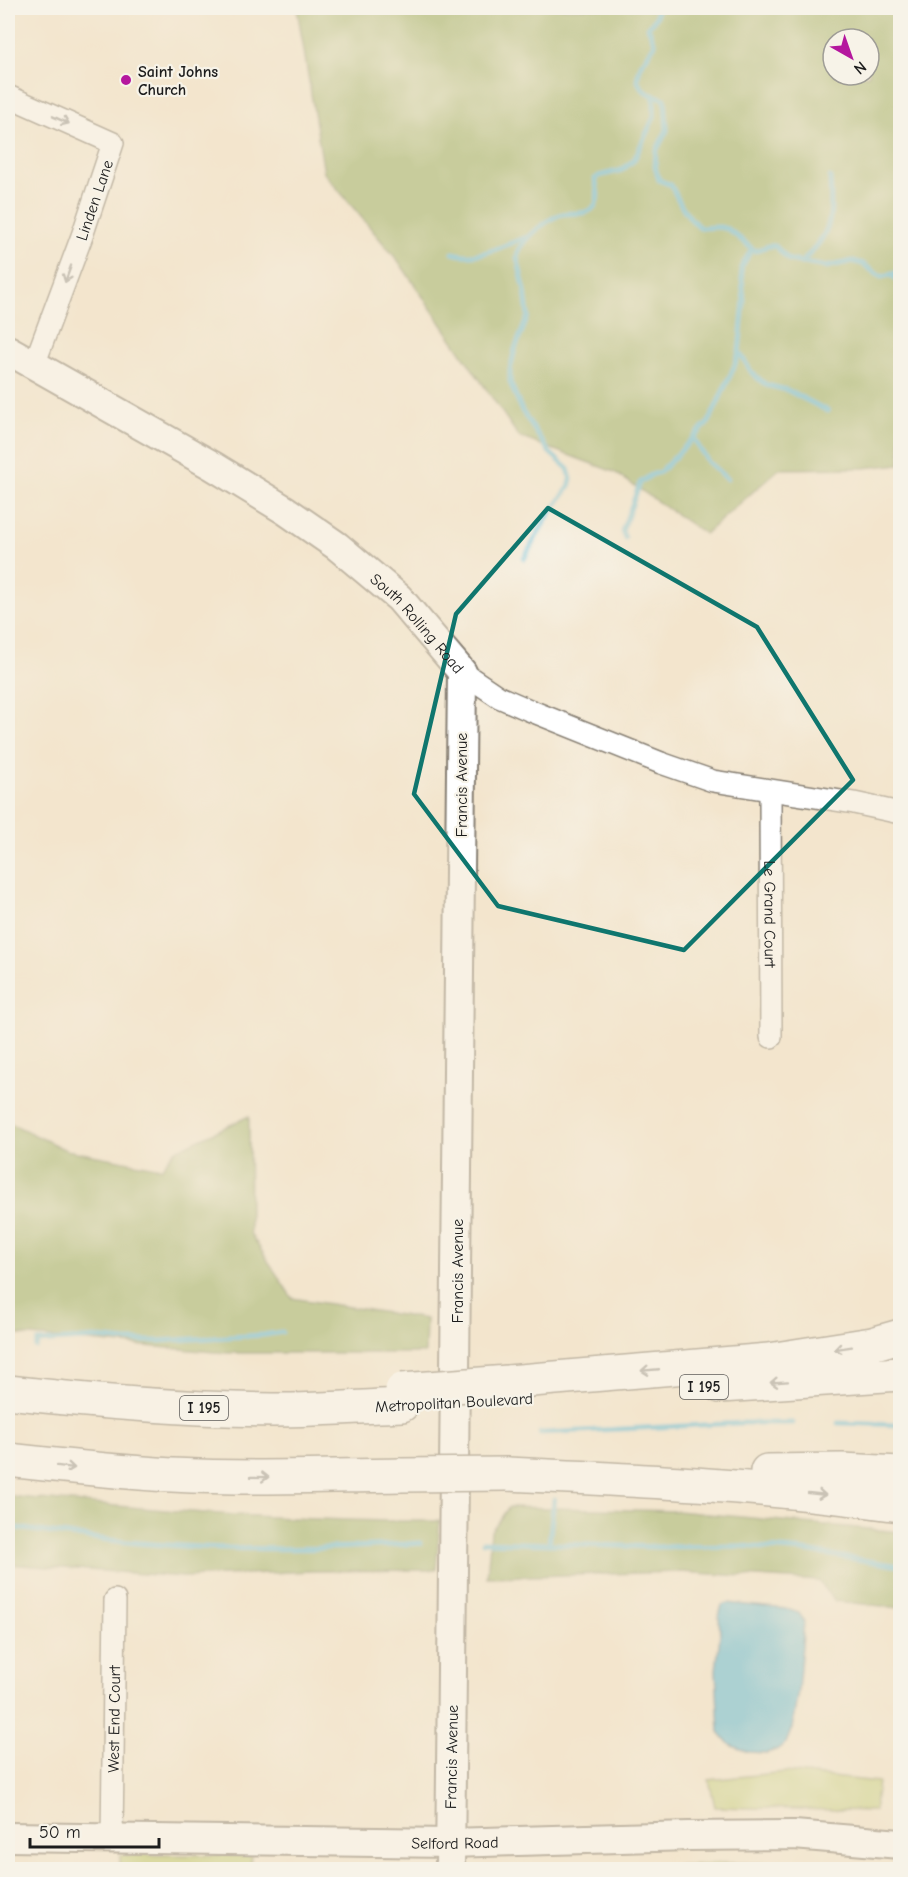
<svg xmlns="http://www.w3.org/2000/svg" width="908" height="1877" font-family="'Comic Neue',sans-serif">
<rect width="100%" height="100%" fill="#f7f3e8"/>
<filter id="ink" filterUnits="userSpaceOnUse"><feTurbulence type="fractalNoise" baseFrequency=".0167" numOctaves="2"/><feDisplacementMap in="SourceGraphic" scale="12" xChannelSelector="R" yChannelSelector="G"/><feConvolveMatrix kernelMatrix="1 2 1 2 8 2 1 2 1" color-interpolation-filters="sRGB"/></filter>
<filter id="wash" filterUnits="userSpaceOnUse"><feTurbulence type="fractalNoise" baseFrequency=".008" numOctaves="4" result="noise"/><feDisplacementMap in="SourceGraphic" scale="24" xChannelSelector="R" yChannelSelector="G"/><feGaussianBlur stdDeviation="1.35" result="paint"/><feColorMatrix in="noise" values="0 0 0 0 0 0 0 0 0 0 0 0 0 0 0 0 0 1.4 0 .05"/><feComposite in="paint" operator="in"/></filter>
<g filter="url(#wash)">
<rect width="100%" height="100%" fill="#f3e5cd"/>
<!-- green -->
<g fill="#bcca6c" stroke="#6c7344" stroke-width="1.5">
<path d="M785 1772 878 1782 874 1811 715 1807 709 1780Z"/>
<path d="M120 1855H251L250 1869H120Z"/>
<path d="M717 1863 811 1864 873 1869H670L673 1866Z"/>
</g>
<!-- forest -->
<g fill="#95ae60" stroke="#58653e" stroke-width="1.5" fill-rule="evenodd">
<path d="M297 8H900V464L864 468 779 469 705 534 614 472 519 437 399 262 324 173ZM833 39H869V75H833Z"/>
<path d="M249 1116 250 1233 292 1298 426 1319 425 1353H226L8 1334V1122L66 1150 161 1168 174 1151Z"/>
<path d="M8 1496C152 1510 295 1522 440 1521L436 1570 312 1571 184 1577 8 1564Z"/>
<path d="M509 1507 677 1511 900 1532V1608L835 1601 819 1581 680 1572 487 1577 491 1531Z"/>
</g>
<!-- water -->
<path fill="#59b8d7" stroke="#3a6a7a" stroke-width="1.5" d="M727 1603 787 1609 799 1613 804 1622 798 1691 792 1728 786 1743 776 1750 767 1753 748 1752 730 1745 719 1732 716 1670 720 1636 719 1616 722 1605Z"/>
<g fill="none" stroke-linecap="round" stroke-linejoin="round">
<!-- stream -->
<g stroke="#59b8d7" stroke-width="5">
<path d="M657 8 656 17 648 27 655 44 641 65 637 79C644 96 652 94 665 99L667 130 656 151 655 167 659 180 671 185C679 202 686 216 700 228L719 227 728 229 755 251 768 246H775L789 260 826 267 853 261 863 264 881 277 900 272"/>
<path d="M453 253C478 261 503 245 527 237"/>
<path d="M801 263C833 231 832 221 830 177"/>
<path d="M892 276 900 281"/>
<path d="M739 352 752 373 766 385 787 390 828 411"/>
<path d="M694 439 708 462 727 479"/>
<path d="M625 538 622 531 640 483 651 475 660 472 709 422 734 367 739 352 744 301 741 268 751 250"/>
<path d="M524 559 546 519 569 487 571 479 568 469 549 452 522 411 510 382V370L515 349 528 316 525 291 517 257C519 242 545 221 559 215 570 211 585 217 594 207 600 199 597 188 595 179L599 176 622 170 634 160 654 117V98"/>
<path d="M36 1347 38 1342 98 1338 126 1341H158L264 1335 282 1332"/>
<path d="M838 1423 900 1425"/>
<path d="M540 1433 743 1423H793"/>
<path d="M8 1527C56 1533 104 1541 152 1544 241 1551 332 1550 421 1543"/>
<path d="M483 1542 657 1547 741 1546 805 1551 900 1566"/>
<path d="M549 1544 554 1499"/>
</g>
</g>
</g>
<g filter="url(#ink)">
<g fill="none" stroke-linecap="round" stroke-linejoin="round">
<!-- street casing -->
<g stroke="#888074" stroke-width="24">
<g id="street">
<path d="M8 96 113 143 82 236 34 365"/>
<path d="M462 672 499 697 529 710 661 763 713 781 854 803 900 813"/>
<path id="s1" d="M770 791 771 1037"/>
<path id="s2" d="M112 1839 115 1600"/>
</g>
</g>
<!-- secondary casing -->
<g stroke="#888074" stroke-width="32">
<g id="secondary">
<path id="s3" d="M8 350 213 466 285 510 337 546 399 598 462 672 450 1870"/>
<path id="s4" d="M8 1837 450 1843 689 1836 794 1835 900 1844"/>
</g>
</g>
<!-- highway casing -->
<g stroke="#888074" stroke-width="36">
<g id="highway">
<path d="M508 1382 769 1360 872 1344 900 1336"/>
<path d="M720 1386 900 1374"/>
<path d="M8 1392C96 1402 184 1409 273 1410 316 1410 359 1407 402 1405"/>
<path d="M8 1460C62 1466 117 1472 172 1475 248 1479 324 1476 401 1475"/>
<path d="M767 1471 842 1470 900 1473"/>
<path d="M507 1474C639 1480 770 1486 900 1505"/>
</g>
</g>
<!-- street -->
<use href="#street" stroke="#fff" stroke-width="21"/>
<!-- secondary -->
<use href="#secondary" stroke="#fff" stroke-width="28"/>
<!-- highway -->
<use href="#highway" stroke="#fff" stroke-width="33"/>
<!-- highway-bridge casing -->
<g stroke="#888074" stroke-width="36" stroke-linecap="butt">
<g id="highway-bridge">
<path d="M402 1390 508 1382"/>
<path d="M401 1475 507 1474"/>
</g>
</g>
<!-- highway-bridge -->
<use href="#highway-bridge" stroke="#fff" stroke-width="33"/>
</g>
<!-- one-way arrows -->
<defs><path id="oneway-shaft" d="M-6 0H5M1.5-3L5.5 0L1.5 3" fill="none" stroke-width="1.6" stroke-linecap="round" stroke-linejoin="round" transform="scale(1.5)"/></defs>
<g stroke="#999">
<use href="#oneway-shaft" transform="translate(61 120) rotate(24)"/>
<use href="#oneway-shaft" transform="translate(68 274) rotate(110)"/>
<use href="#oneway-shaft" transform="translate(843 1348) rotate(171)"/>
<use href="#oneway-shaft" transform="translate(650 1370) rotate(175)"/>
<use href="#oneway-shaft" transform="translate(779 1382) rotate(176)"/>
<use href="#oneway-shaft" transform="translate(66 1467) rotate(7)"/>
<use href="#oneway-shaft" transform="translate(260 1477) rotate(1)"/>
<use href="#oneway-shaft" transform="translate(817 1494) rotate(6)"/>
</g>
</g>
<!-- marked area -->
<path d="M0 0H908V1877H0ZM548 508 757 627 853 780 684 950 498 906 414 794 456 614Z" fill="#f3e5cd" fill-opacity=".55" fill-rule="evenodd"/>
<path fill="none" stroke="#0f766e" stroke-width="4.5" stroke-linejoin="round" d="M548 508 757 627 853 780 684 950 498 906 414 794 456 614Z"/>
<!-- markers -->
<circle fill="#b5179e" stroke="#f7f3e8" stroke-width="2" cx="126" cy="80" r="6"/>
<g text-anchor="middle" stroke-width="4.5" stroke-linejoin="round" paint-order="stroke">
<!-- shield labels -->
<g fill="#f7f3e8" stroke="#5e5c59" stroke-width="1.5">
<rect x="680" y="1375" width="48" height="24" rx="4.5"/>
<rect x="180" y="1396" width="48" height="24" rx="4.5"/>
</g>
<g font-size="15" font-weight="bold" fill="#1c1c1c">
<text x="704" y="1392">I 195</text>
<text x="204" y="1413">I 195</text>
</g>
<!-- poi labels -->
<g font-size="16" font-weight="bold" fill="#1c1c1c" stroke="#f7f3e8" text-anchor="start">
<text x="138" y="77">Saint Johns<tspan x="138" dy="18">Church</tspan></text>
</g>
<!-- street labels -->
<g font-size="16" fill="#1c1c1c" stroke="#f7f3e8">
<text transform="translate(94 200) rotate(-71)" y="6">Linden Lane</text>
<text dy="6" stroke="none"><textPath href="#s3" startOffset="495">South Rolling Road</textPath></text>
<text transform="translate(461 785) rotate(-90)" y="6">Francis Avenue</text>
<text dy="6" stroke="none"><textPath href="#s1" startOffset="123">Le Grand Court</textPath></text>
<text transform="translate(457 1271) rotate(-90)" y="6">Francis Avenue</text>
<text transform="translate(454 1402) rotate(-3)" y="6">Metropolitan Boulevard</text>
<text dy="6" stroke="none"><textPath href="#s2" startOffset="120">West End Court</textPath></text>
<text transform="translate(451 1757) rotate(-89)" y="6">Francis Avenue</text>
<text dy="6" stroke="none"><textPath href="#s4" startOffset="447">Selford Road</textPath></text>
</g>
</g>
<!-- margin -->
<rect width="908" height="1877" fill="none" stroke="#f7f3e8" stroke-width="30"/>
<!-- north arrow -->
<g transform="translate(851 57) rotate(140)"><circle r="28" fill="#f7f3e8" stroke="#9f9d96" stroke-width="1.5"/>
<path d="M0-4.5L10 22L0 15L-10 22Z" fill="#b5179e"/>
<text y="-9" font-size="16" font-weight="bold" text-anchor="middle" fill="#1c1c1c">N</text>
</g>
<!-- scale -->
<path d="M30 1838v9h129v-9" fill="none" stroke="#1c1c1c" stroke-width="3"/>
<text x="39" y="1838" font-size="18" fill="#1c1c1c" stroke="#f7f3e8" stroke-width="4.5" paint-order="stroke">50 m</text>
</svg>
